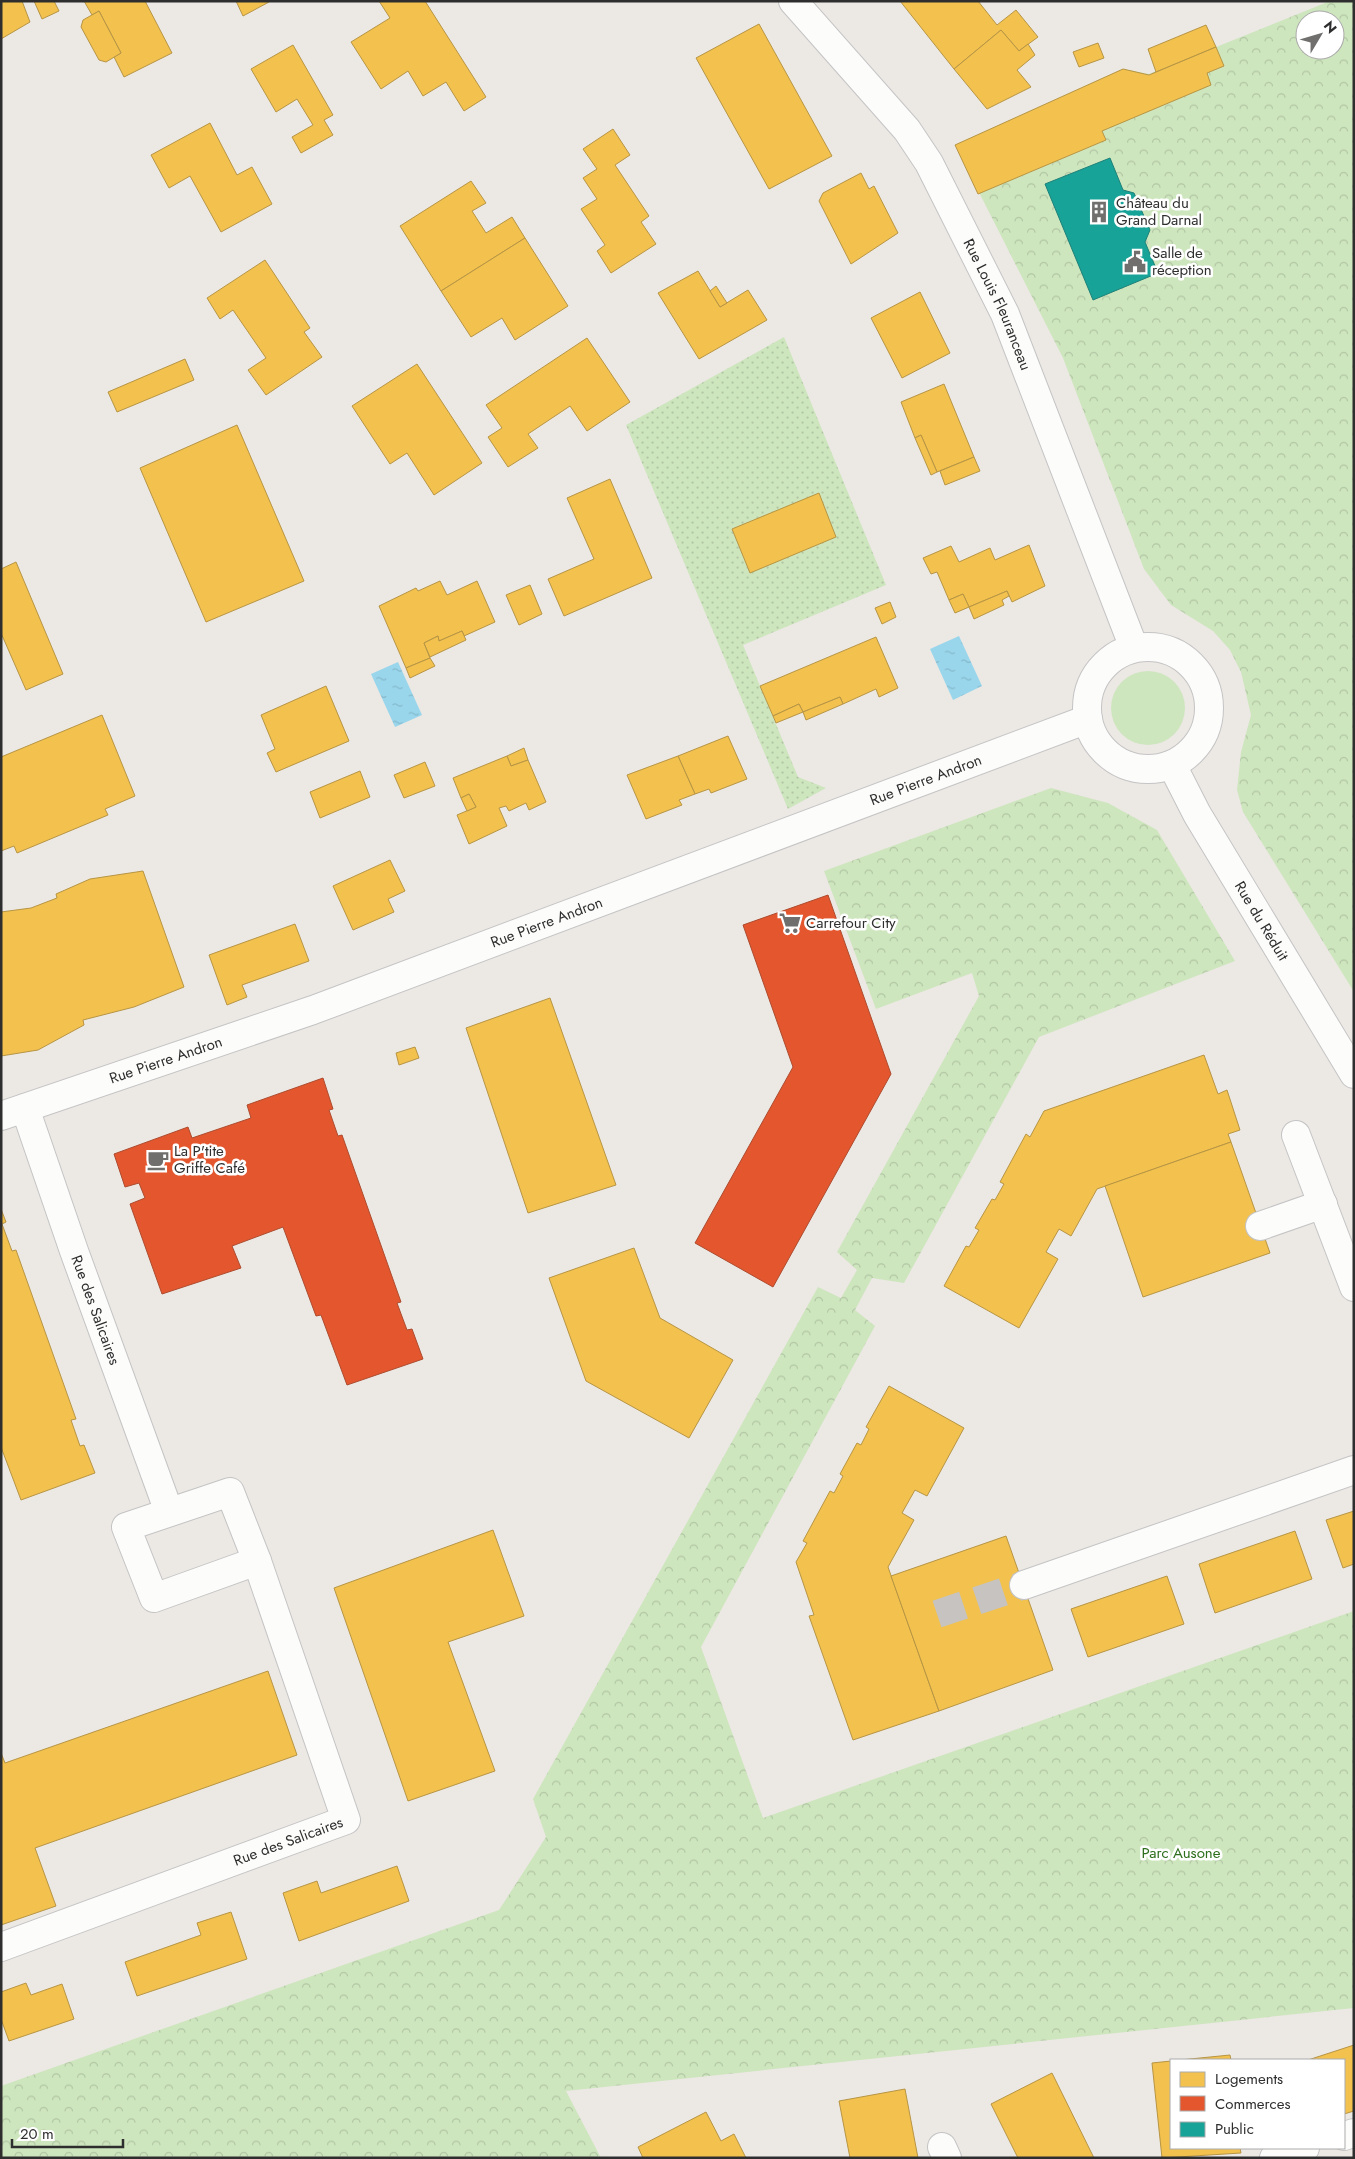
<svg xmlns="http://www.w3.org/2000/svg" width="1355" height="2159" font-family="Jost,sans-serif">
<defs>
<pattern id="park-crowns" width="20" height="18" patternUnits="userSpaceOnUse" patternTransform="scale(1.25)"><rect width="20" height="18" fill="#cee6be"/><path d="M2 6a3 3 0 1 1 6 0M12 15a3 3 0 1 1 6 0" fill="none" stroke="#b1c6a4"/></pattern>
<pattern id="garden-dots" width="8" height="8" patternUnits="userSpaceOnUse" patternTransform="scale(1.25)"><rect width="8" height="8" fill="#cee6be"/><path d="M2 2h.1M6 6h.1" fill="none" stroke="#b1c6a4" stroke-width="1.8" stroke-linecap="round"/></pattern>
<pattern id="water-ripples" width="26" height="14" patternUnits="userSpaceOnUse" patternTransform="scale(1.25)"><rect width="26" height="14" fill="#99d6ec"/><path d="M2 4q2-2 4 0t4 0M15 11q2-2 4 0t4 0" fill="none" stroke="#84b8cb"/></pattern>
</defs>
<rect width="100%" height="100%" fill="#ece8e4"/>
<!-- grass -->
<circle fill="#cee6be" cx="1148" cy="708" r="37"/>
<!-- park -->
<g fill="url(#park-crowns)" fill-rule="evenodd">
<path d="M1330 1H1354V992L1243 812 1237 790 1241 752 1251 715 1241 672 1230 650 1213 631 1171 605 1144 569 1063 358 955 145 1123 69 1149 74ZM1305 20H1335V50H1305Z"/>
<path d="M1051 788 1108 803 1157 830 1235 961 1039 1037 904 1283 872 1278 855 1310 875 1326 701 1647 763 1818 1354 1611V2008L566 2091 601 2158H1V2086L499 1910 546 1837 533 1799 818 1287 841 1298 857 1270 837 1252 979 996 972 973 876 1009 824 871Z"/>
</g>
<!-- garden -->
<path fill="url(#garden-dots)" d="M784 337 886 585 743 645 798 777 826 788 788 809 626 425Z"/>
<!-- water -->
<g fill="url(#water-ripples)">
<path d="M959 636 982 686 953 700 930 649Z"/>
<path d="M398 662 422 715 395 727 371 674Z"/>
</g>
<!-- homes -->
<g fill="#f2c14e" stroke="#b79544">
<path d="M1 1H22L30 22 1 39Z"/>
<path d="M34 1H54L59 11 42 19Z"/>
<path d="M84 1H145L172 53 124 77 114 57 121 53 99 11 92 15Z"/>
<path d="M236 1H268L269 2 243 16Z"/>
<path d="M379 1H425L486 97 464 111 446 82 423 96 408 71 381 89 351 42 390 18Z"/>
<path d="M900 1H978L997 25 1016 10 1038 37 1019 51 1001 30 954 69Z"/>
<path d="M99 11 121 53 106 62 99 60 81 27 83 20Z"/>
<path d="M759 24 832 156 769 189 696 58Z"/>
<path d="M1206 25 1216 47 1156 72 1148 49Z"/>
<path d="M1001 30 1019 51 1028 44 1035 55 1017 70 1031 87 987 109 954 69Z"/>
<path d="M1098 43 1104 58 1079 67 1073 52Z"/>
<path d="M293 45 333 115 324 120 333 135 301 153 292 137 313 125 297 99 276 112 251 69Z"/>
<path d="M1216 47 1224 66 1207 73 1211 85 1102 131 1106 140 978 194 955 145 1123 69 1149 75Z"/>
<path d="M210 123 237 175 252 167 272 204 221 232 190 176 169 188 151 155Z"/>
<path d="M613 129 630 155 615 165 649 216 641 222 656 244 611 273 597 251 605 245 581 209 597 199 583 178 597 169 583 149Z"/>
<path d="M861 173 869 189 874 186 898 233 851 264 819 201 823 193Z"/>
<path d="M471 181 486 203 472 211 486 233 512 217 525 238 441 291 400 226Z"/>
<path d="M525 238 568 306 515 340 502 318 471 337 441 291Z"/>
<path d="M265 260 310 328 304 332 322 357 266 395 248 370 266 358 233 310 220 319 207 298Z"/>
<path d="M698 271 720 307 748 290 767 320 699 359 658 293Z"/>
<path d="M716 286 727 303 720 307 710 291Z"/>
<path d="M920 292 950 353 902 378 871 318Z"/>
<path d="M587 338 630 402 587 431 570 406 528 434 538 448 508 467 488 437 502 428 486 405Z"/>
<path d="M185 359 194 380 117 412 108 392Z"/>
<path d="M417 364 482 463 434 495 407 453 390 464 352 406Z"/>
<path d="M944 384 974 457 937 472 921 435 915 438 901 402Z"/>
<path d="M237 425 304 581 206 622 140 468Z"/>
<path d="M921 435 937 472 931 475 915 438Z"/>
<path d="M974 457 980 471 945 485 940 471Z"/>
<path d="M610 479 652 578 564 616 548 579 594 559 567 498Z"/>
<path d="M819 493 836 537 750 573 732 529Z"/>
<path d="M1029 545 1045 586 1012 602 1007 591 969 607 963 594 949 600 937 572 931 574 923 558 951 546 959 562 990 548 995 560Z"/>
<path d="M16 562 63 674 26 690 1 633V569Z"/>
<path d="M440 581 447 595 477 581 495 622 464 636 462 631 439 641 438 636 424 643 430 658 406 668 379 606 416 588 418 591Z"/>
<path d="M530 585 542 614 519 625 506 595Z"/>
<path d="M1007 591 1009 596 1002 600 1004 605 974 619 969 607Z"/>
<path d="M963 594 969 607 955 613 949 600Z"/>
<path d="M890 602 896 617 882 624 875 608Z"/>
<path d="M462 631 466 640 430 657 424 643 438 636 439 641Z"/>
<path d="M876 637 898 688 879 697 876 689 843 704 840 697 803 712 799 704 773 716 760 686Z"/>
<path d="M430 658 435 666 410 678 406 668Z"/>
<path d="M326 686 349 741 276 772 267 753 275 749 261 715Z"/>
<path d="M840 697 843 704 806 720 803 712Z"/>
<path d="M799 704 803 712 776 723 773 716Z"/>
<path d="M102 715 135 796 105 809 108 815 17 853 14 846 1 851V757Z"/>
<path d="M728 736 747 779 711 793 709 789 695 794 678 756Z"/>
<path d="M524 748 528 760 511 766 507 756Z"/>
<path d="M507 756 511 766 528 760 546 802 529 810 526 803 509 811 506 806 499 808 507 826 469 844 457 815 476 807 469 794 461 798 453 778Z"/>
<path d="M678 756 695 794 679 800 682 805 646 819 627 775Z"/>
<path d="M425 762 435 786 404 798 394 775Z"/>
<path d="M360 771 370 797 320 818 310 792Z"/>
<path d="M469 794 476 807 467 811 461 798Z"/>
<path d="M390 860 405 891 388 899 394 912 353 930 333 886Z"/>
<path d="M143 871 184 987 134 1007 83 1020 84 1025 38 1050 1 1056V912L31 908 57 898 56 894 90 879Z"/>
<path d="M295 924 309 961 242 985 247 997 227 1005 209 955Z"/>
<path d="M550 998 616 1185 528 1213 466 1028Z"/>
<path d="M415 1047 419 1058 399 1065 396 1053Z"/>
<path d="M1204 1055 1218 1094 1227 1090 1240 1130 1228 1134 1231 1142 1097 1189 1071 1236 1059 1229 1046 1252 1058 1259 1019 1328 944 1286 966 1246 969 1247 979 1230 975 1228 992 1199 995 1200 1004 1184 1000 1182 1026 1134 1030 1137 1044 1111Z"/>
<path d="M1231 1142 1270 1253 1143 1297 1105 1186Z"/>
<path d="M1 1209 6 1222 2 1224 12 1251 16 1250 76 1419 71 1420 80 1446 84 1445 95 1473 21 1500 1 1447Z"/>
<path d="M634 1248 660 1318 733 1360 689 1438 586 1381 549 1278Z"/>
<path d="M889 1386 964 1428 927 1496 915 1490 902 1513 914 1520 888 1567 939 1711 853 1740 809 1616 814 1615 796 1562 807 1543 803 1541 830 1491 834 1493 843 1476 840 1474 857 1443 861 1445 869 1429 866 1427Z"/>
<path d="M1354 1511V1564L1343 1568 1326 1520Z"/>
<path d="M493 1530 524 1616 448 1642 495 1771 408 1801 334 1588Z"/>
<path d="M1295 1531 1312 1579 1215 1613 1199 1564Z"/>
<path d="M1006 1536 1053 1670 939 1711 891 1576Z"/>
<path d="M1167 1576 1184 1624 1088 1657 1071 1609Z"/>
<path d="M268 1671 297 1755 35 1848 56 1906 1 1925V1753L5 1763Z"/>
<path d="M397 1866 409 1901 299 1941 283 1893 317 1881 321 1893Z"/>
<path d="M231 1912 247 1959 137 1996 125 1962 201 1935 197 1923Z"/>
<path d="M26 1983 31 1995 62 1984 74 2019 9 2041 1 2019V1992Z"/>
<path d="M1354 2045V2111L1344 2114V2060H1308Z"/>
<path d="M1230 2055 1231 2060H1180Z"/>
<path d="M1171 2061V2148H1240L1241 2153 1162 2158 1152 2063Z"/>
<path d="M1052 2073 1094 2158H1018L991 2104Z"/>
<path d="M905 2089 918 2158H850L839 2101Z"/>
<path d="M706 2112 721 2141 734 2134 746 2158H643L638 2147Z"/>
</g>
<!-- shops -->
<g fill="#e4572e" stroke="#ad4b2e">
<path d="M828 895 891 1074 773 1287 695 1243 793 1067 743 925Z"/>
<path d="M323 1078 333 1109 329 1110 338 1136 342 1135 401 1302 397 1303 407 1330 412 1329 423 1359 347 1385 321 1315 316 1316 283 1227 232 1246 241 1268 162 1294 130 1204 145 1198 139 1183 125 1187 114 1154 188 1127 192 1138 251 1118 247 1105Z"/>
</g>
<!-- public -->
<path fill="#17a398" stroke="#1e8078" d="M1110 158 1123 190 1134 193 1150 230 1145 242 1158 273 1093 300 1045 184Z"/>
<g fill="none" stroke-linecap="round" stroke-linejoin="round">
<!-- minor-tunnel -->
<path stroke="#c6c3c0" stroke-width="28" stroke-dasharray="28 14" stroke-linecap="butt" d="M937 1614 1024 1585"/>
<!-- minor casing -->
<g stroke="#c5c4c5" stroke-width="30">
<g id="minor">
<path id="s1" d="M793 1 907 130 929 163 1005 314 1134 648"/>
<circle cx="1148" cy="708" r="61"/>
<path id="s2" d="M1172 765 1197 814 1354 1074"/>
<path id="s3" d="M25 1108 74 1251 169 1512"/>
<path id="s4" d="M1 1116 313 1010 1088 719"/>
<path d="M1296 1135 1354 1287"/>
<path d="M1260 1226 1323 1204"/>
<path d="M230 1492 257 1561 154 1598 126 1527Z"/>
<path d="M1024 1585 1354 1470"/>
<path id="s5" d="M1 1947 346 1820 257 1561"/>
<path d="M1344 2136 1354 2133"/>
<path d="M942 2147 947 2158"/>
<path d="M1274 2158 1305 2148"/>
</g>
</g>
<!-- minor -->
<use href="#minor" stroke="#fcfcfb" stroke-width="28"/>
</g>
<!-- icons -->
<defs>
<g id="building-bare" transform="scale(1.725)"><path d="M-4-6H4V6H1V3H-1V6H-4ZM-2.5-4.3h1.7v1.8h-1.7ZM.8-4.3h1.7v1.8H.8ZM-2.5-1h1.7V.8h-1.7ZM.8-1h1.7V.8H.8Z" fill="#706f6e" stroke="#fff" stroke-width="2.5" paint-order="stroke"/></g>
<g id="civic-bare" transform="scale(1.725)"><path d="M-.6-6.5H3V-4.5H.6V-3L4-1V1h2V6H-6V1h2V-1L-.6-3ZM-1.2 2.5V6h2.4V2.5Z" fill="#706f6e" stroke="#fff" stroke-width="2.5" paint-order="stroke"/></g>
<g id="supermarket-bare" transform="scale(1.725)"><path d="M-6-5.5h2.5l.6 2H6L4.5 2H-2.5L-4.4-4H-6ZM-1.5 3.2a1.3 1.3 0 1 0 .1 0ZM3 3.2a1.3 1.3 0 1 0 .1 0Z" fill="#706f6e" stroke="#fff" stroke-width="2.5" paint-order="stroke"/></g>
<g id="cafe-bare" transform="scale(1.725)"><path d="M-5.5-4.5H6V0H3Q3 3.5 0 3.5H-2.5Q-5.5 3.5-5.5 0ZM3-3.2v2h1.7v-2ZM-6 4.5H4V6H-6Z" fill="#706f6e" stroke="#fff" stroke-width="2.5" paint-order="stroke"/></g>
</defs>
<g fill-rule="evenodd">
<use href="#building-bare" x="1099" y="212"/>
<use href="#civic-bare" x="1135" y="262"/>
<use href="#supermarket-bare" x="790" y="923"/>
<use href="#cafe-bare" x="158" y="1160"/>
</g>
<g text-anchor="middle" stroke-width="5" stroke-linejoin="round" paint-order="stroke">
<!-- poi labels -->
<g font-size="15" fill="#2e2e2e" stroke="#fff" text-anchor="start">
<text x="1116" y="208">Château du<tspan x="1116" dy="17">Grand Darnal</tspan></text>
<text x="1152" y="258">Salle de<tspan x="1152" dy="17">réception</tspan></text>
<text x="806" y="928">Carrefour City</text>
<text x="174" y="1156">La P'tite<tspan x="174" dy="17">Griffe Café</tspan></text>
</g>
<!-- street labels -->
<g font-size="15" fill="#2e2e2e" stroke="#fff">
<text dy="5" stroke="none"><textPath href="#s1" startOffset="369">Rue Louis Fleuranceau</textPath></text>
<text dy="5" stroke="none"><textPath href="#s4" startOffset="984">Rue Pierre Andron</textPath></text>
<text dy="5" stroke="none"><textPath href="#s2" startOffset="180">Rue du Réduit</textPath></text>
<text dy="5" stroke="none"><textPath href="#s4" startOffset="579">Rue Pierre Andron</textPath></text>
<text dy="5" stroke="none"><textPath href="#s4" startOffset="174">Rue Pierre Andron</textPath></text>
<text dy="5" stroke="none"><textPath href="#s3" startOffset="214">Rue des Salicaires</textPath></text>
<text dy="5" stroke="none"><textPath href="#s5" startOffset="306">Rue des Salicaires</textPath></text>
</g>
<!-- park labels -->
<g font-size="15" fill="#2c6e1b" stroke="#fff">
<text x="1181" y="1858">Parc Ausone</text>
</g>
</g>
<!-- border -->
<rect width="1355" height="2159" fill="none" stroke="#2e2e2e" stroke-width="5"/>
<!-- legend -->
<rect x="1170" y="2059" width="175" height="90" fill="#ffffff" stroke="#ababab"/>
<rect x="1180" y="2072" width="25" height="15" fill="#f2c14e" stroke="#ababab"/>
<text x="1215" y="2084" font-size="15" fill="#2e2e2e">Logements</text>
<rect x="1180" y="2096" width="25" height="15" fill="#e4572e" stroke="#ababab"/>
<text x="1215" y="2109" font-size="15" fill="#2e2e2e">Commerces</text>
<rect x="1180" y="2122" width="25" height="15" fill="#17a398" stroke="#ababab"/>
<text x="1215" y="2134" font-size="15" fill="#2e2e2e">Public</text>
<!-- north arrow -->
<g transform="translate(1320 35) rotate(52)"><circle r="24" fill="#ffffff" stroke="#ababab"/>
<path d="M0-4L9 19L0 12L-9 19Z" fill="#706f6e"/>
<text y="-8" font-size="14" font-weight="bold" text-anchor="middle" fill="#2e2e2e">N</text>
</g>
<!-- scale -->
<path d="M12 2139v8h111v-8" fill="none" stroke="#2e2e2e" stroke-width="2.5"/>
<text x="20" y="2139" font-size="15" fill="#2e2e2e" stroke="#ffffff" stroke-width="4" paint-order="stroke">20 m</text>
</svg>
